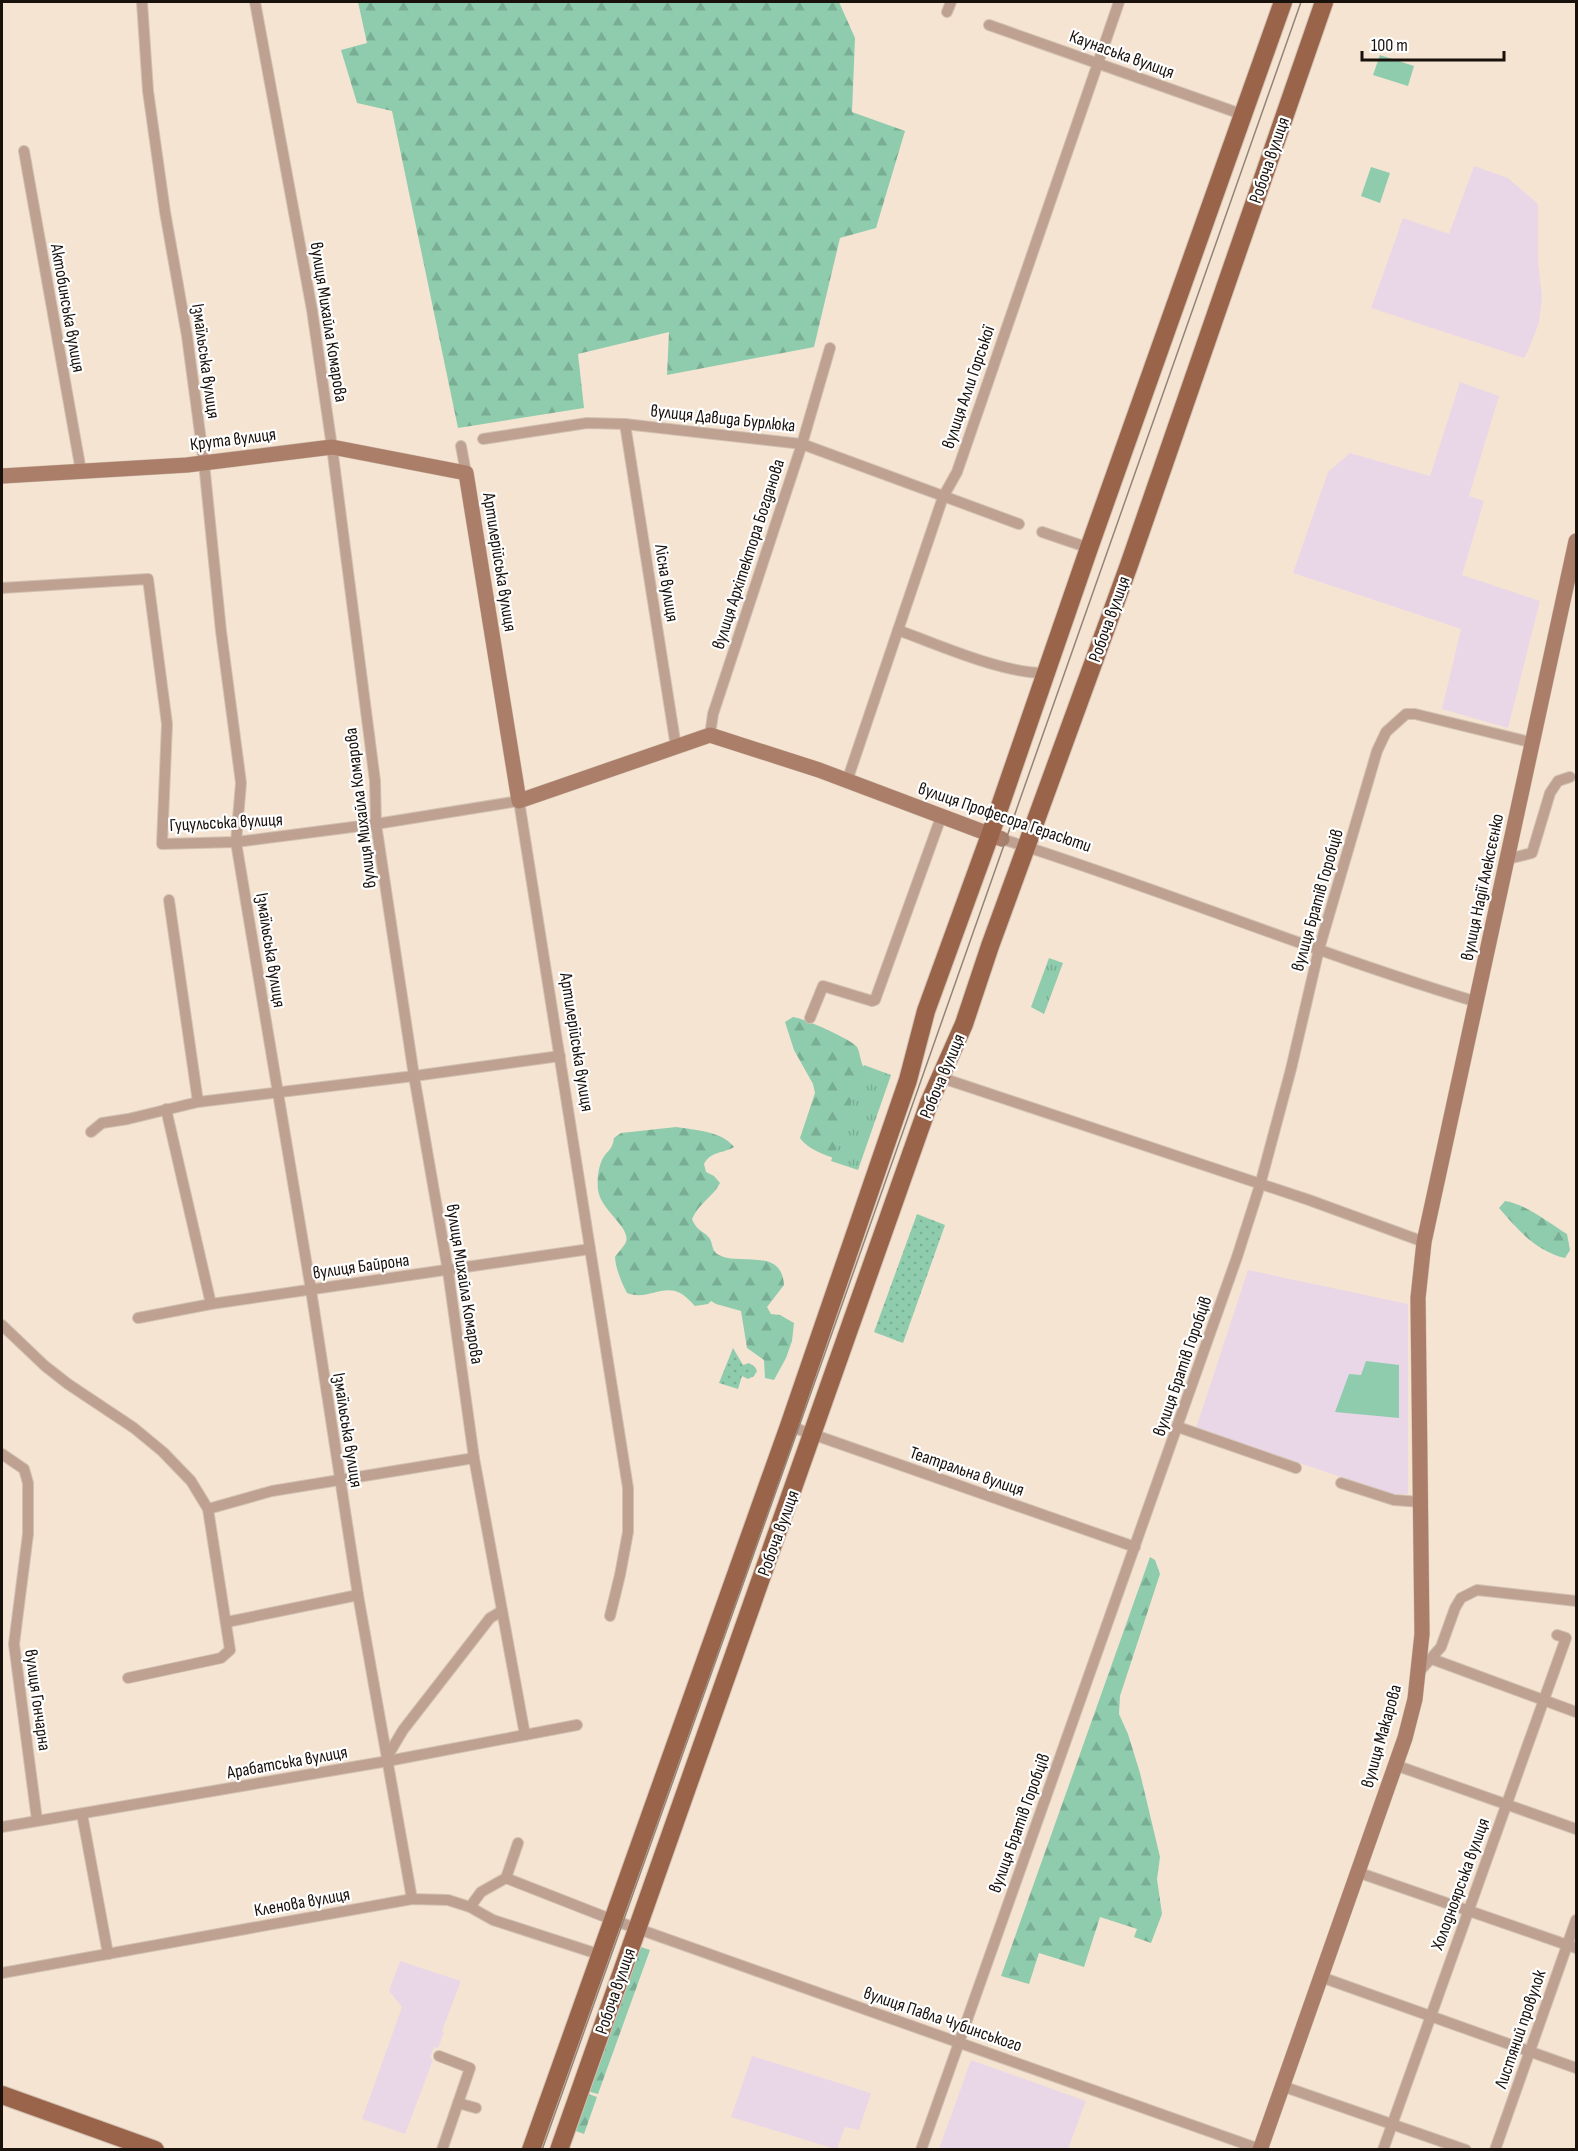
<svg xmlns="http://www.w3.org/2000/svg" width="1578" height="2151" font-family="'Sofia Sans Condensed',sans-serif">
<defs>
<pattern id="grass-dots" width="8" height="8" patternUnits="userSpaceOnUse" patternTransform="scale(1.5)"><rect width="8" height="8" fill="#8eccad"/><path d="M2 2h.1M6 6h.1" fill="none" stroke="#7aae94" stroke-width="1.8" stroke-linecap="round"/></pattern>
<pattern id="forest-firs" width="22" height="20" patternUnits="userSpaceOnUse" patternTransform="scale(1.5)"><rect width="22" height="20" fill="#8eccad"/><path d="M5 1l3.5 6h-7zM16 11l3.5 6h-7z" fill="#7aae94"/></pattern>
<pattern id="park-tufts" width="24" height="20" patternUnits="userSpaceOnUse" patternTransform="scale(1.5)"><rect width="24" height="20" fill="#8eccad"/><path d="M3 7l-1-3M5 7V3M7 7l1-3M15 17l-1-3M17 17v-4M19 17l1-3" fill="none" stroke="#7aae94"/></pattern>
</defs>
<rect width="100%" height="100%" fill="#f6e4d3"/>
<!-- education -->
<g fill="#e9d7e8">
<path d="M1474 166 1508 178 1538 204V262L1542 296 1539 323 1528 351 1524 358 1371 308 1403 218 1449 234Z"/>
<path d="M1460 382 1499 396 1469 496 1484 501 1462 575 1540 601 1508 728 1442 709 1461 629 1293 573 1328 472 1350 453 1430 476Z"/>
<path d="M1248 1270 1408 1304V1494L1394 1495 1196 1428Z"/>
<path d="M400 1961 461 1981 442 2031 444 2032 438 2048 434 2047 430 2058 433 2060 405 2134 362 2119 402 2007 389 1991Z"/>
<path d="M752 2056 871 2093 859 2130 845 2127 837 2149H835L731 2117Z"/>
<path d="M971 2060 1086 2101 1068 2149H939Z"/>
</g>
<!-- grass -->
<g fill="url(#grass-dots)">
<path d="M917 1214 945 1225 903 1343 874 1332Z"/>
<path d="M733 1348 743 1365 749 1363 755 1367 757 1371 754 1376 748 1379 742 1376 738 1389 719 1383Z"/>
</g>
<!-- forest -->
<g fill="url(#forest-firs)">
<path d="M358 2H839L855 38 852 112 905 131 876 228 840 238 814 347 667 375 669 332 578 354 584 408 458 428 392 111 357 103 341 50 367 43Z"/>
<path d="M793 1017C803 1018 853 1040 857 1047 860 1052 860 1060 863 1066L870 1070C870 1103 872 1134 859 1164 841 1161 810 1153 800 1138L815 1093 813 1084 794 1050 785 1022Z"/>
<path d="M676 1127C695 1130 722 1131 734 1147 722 1154 711 1151 704 1164L706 1172 714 1176 720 1183C713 1197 699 1203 692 1219 697 1232 705 1231 710 1239 713 1245 712 1252 719 1255 739 1266 782 1247 784 1285L767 1307 771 1314 780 1315 794 1323 792 1341 786 1358 774 1380 765 1378 764 1360 747 1348 741 1311 716 1304 711 1301 708 1304 695 1306C691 1302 686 1296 680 1293 662 1284 647 1301 627 1293 621 1281 616 1270 615 1257 618 1253 624 1246 626 1242 631 1227 601 1211 598 1190 597 1180 598 1167 603 1158 609 1149 612 1150 614 1138L621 1133Z"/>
<path d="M1505 1201C1526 1204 1549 1223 1567 1234L1570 1250 1565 1258C1536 1251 1518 1230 1499 1208Z"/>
<path d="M1150 1557 1155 1560 1160 1574 1120 1696 1119 1714 1128 1734 1140 1773 1160 1857 1157 1879 1162 1914 1151 1943 1134 1937 1137 1929 1100 1917 1084 1967 1039 1953 1029 1984 1001 1976Z"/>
<path d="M638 1946 650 1950 598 2094 587 2091Z"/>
<path d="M586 2093 597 2097 584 2134 573 2130Z"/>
</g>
<!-- park -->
<g fill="url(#park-tufts)">
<path d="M1049 958 1063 963 1044 1014 1031 1007Z"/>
<path d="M864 1065 891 1075 858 1170 831 1161Z"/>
</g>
<!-- garden -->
<g fill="#8eccad">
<path d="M1380 55 1414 66 1408 86 1373 75Z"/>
<path d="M1371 167 1390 173 1380 203 1361 196Z"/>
<path d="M1366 1361 1399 1365V1418L1335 1412 1349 1374 1361 1375Z"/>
</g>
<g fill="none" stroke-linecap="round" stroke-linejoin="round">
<!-- street casing -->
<g stroke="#d2c2b3" stroke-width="12">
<g id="street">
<path d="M142 2 148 91 165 212 187 336 204 463 221 631 241 783 236 842 311 1290 358 1595 412 1899"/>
<path d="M255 2 312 310 332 447 375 781 376 824 414 1076 448 1271 474 1458 525 1735"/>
<path d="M947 12 951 2"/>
<path d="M989 25 1244 115"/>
<path d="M24 151 81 471"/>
<path d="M625 424 676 747"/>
<path d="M483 439 587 423 625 424 802 444 1019 524"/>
<path d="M461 446 466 473"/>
<path d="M1042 532 1089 548"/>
<path d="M2 588 148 579 167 724 162 844 236 842 376 824 519 801 628 1488V1532L620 1575 610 1616"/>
<path d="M898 630C938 645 1004 674 1046 673"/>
<path d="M710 735 713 714 802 444 830 348"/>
<path d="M847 781 943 497 957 472 1119 2"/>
<path d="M1002 839C1162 889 1317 954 1477 1002"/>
<path d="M1508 859 1532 853 1550 793 1558 781 1570 777"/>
<path d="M169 900 198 1102"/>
<path d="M810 1018 823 986 872 1001 875 1000 941 817"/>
<path d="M939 1077 1309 1200 1424 1242"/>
<path d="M166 1109 211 1304"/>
<path d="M91 1132 102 1123 128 1119 198 1102 414 1076 560 1056"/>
<path d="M138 1318 211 1304 590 1249"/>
<path d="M2 1325 45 1366 68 1384 134 1428 163 1452 191 1481 208 1509 230 1650 221 1658 128 1678"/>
<path d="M789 1426 1135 1547"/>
<path d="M1178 1427 1296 1468"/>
<path d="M2 1454 24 1469 28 1483V1534L14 1644 37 1820"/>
<path d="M1341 1483 1394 1500 1421 1502"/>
<path d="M208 1509 272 1491 474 1458"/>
<path d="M227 1622 358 1595"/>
<path d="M1432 1659 1576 1712"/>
<path d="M1419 1672 1441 1647 1455 1608 1461 1598 1477 1590 1576 1601"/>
<path d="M387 1757 403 1730 490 1618 502 1611"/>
<path d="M1395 1765 1576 1829"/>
<path d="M82 1814 108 1954"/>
<path d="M2 1827 388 1761 577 1725"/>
<path d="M1357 1872 1576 1948"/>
<path d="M506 1878 518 1843"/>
<path d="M470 1907 481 1892 506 1878 613 1920 1262 2150"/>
<path d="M2 1973 412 1899 448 1900 470 1907 493 1920 601 1955"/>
<path d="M1321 1977 1576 2068"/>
<path d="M439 2056 470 2068 442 2150"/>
<path d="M1282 2086 1466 2150"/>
<path d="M458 2103 476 2108"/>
<path d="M921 2150 1237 1257 1260 1185 1291 1069 1319 949 1377 751 1386 732 1406 714H1415L1534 743"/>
<path d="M1383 2150 1566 1638 1557 1635"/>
<path d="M1495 2150 1576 1920"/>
</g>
</g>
<!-- secondary casing -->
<g stroke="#d2c2b3" stroke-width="16">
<g id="secondary">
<path d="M2 476 187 465 332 447 466 473 519 801 710 735 819 770 1002 839"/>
<path d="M1260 2150 1405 1738 1415 1699 1422 1634 1418 1298 1424 1242 1576 541"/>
</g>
</g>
<!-- primary casing -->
<g stroke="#d2c2b3" stroke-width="20">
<g id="primary">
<path d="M2 2095 155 2150"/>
<path d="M531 2150 789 1426 908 1080 926 1011 990 835 1089 548 1283 2"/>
<path d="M559 2150 929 1103 964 1024 990 946 1129 565 1324 2"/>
</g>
</g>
<!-- street -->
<use href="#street" stroke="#bfa192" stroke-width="10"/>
<!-- secondary -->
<use href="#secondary" stroke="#aa7e68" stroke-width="15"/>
<!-- primary -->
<use href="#primary" stroke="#99644a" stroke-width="18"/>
<!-- tram -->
<path stroke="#918479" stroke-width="1.5" d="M542 2150 807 1404 1301 2"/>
</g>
<g text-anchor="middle" stroke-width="4.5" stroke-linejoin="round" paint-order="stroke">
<!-- street labels -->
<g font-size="18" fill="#18110c" stroke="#fff">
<text transform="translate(1122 54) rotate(20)" y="6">Каунаська вулиця</text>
<text transform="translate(1269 160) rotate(-71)" y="6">Робоча вулиця</text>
<text transform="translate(68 308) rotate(80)" y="6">Актобинська вулиця</text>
<text transform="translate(329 322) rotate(81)" y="6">вулиця Михайла Комарова</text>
<text transform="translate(206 361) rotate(82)" y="6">Ізмаїльська вулиця</text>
<text transform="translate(968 387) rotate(-71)" y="6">вулиця Алли Горської</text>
<text transform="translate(723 418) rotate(6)" y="6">вулиця Давида Бурлюка</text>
<text transform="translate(233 439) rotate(-7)" y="6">Крута вулиця</text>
<text transform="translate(748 554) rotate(-72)" y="6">вулиця Архітектора Богданова</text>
<text transform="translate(500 562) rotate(81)" y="6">Артилерійська вулиця</text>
<text transform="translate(667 583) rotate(81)" y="6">Лісна вулиця</text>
<text transform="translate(1109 619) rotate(-70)" y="6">Робоча вулиця</text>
<text transform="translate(360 808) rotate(-97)" y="6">вулиця Михайла Комарова</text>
<text transform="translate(1005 817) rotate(19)" y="6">вулиця Професора Герасюти</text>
<text transform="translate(226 822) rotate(-3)" y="6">Гуцульська вулиця</text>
<text transform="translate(1482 887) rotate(-78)" y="6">вулиця Надії Алексєєнко</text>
<text transform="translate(1317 900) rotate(-74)" y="6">вулиця Братів Горобців</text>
<text transform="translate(271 950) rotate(81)" y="6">Ізмаїльська вулиця</text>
<text transform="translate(577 1042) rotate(81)" y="6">Артилерійська вулиця</text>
<text transform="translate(942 1076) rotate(-67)" y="6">Робоча вулиця</text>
<text transform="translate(361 1266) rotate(-8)" y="6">вулиця Байрона</text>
<text transform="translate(465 1284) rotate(81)" y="6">вулиця Михайла Комарова</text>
<text transform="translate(1182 1366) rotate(-71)" y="6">вулиця Братів Горобців</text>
<text transform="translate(348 1430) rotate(81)" y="6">Ізмаїльська вулиця</text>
<text transform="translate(967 1471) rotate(19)" y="6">Театральна вулиця</text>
<text transform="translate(778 1533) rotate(-70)" y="6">Робоча вулиця</text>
<text transform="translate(38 1700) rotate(82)" y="6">вулиця Гончарна</text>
<text transform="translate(1381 1736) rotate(-74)" y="6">вулиця Макарова</text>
<text transform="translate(287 1762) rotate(-10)" y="6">Арабатська вулиця</text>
<text transform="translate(1019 1823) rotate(-70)" y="6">вулиця Братів Горобців</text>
<text transform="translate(1460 1884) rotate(-70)" y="6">Холодноярська вулиця</text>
<text transform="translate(302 1902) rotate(-10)" y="6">Кленова вулиця</text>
<text transform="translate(615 1991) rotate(-71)" y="6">Робоча вулиця</text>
<text transform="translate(943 2019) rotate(19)" y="6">вулиця Павла Чубинського</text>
<text transform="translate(1520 2029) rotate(-71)" y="6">Листяний провулок</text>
</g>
</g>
<!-- border -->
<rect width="1578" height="2151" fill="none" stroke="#18110c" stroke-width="6"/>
<!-- scale -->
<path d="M1362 51v9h142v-9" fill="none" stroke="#18110c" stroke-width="3"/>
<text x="1371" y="51" font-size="18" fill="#18110c" stroke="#ffffff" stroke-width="4.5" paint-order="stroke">100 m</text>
</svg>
